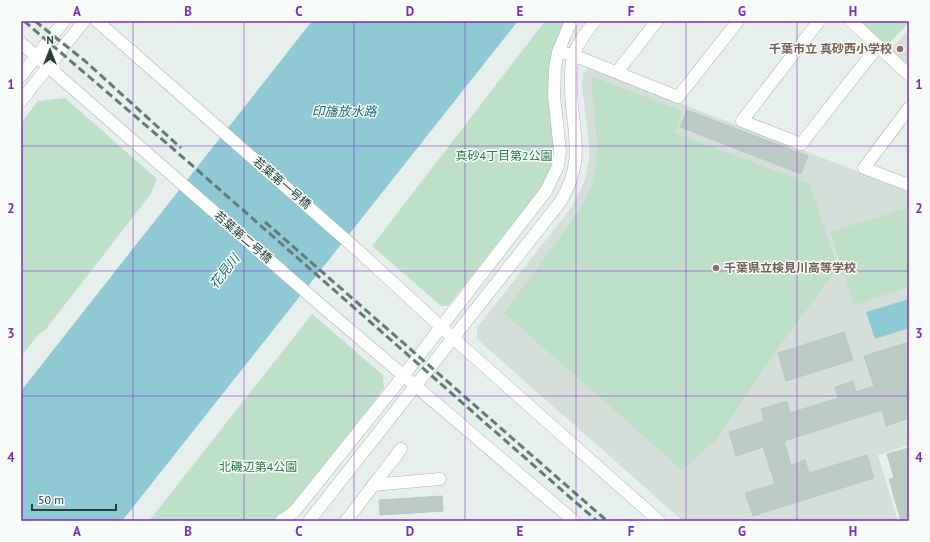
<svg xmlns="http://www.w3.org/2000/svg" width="930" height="542" font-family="'PT Sans','Noto Sans JP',sans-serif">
<rect width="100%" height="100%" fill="#e6efeb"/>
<!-- built -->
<g fill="#d4dfda">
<path d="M909 29V67L891 50Z"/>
<path d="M588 68 909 191V445L878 455 898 521H683L477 339V328L571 208 584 183 589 159V143L582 85 583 73Z"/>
</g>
<!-- green -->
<g fill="#bfe0c8">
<path d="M545 21H567L555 45 549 66V80L555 162 548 179 448 306H441L372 246Z"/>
<path d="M857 21H909V22L885 48Z"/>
<path d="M591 76 683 111 675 133 810 184 838 268 781 344 717 439 682 470 504 313 580 210 592 185 595 174 597 144Z"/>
<path d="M65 98 157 179 150 195 46 329 39 334 21 356V123L38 101Z"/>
<path d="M909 207V287L854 305 830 232Z"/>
<path d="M312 314 383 375 384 388 290 510 273 521H149Z"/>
</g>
<!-- water -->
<g fill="#8ec9d4">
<path d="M312 21H518L122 521H21V391Z"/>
<path d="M909 299V328L875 339 866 312Z"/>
</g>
<!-- building -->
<g fill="#bbcac4" stroke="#b8c9c2">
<path d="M687 110 808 156 801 174 680 127Z"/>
<path d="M844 332 853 360 786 381 778 353Z"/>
<path d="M909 342V418L886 426 882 410 784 441 791 465 805 460 809 473 867 455 874 478 753 516 745 493 775 484 763 447 736 456 729 432 764 421 761 409 787 401 790 413 838 398 835 387 853 381 856 392 874 386 864 356Z"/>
<path d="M909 448V466L906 467 909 478V521H901L889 479 894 478 887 454Z"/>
<path d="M442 496 443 511 380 515 379 500Z"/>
</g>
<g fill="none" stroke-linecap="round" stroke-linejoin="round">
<!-- minor casing -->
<g stroke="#a8b8b2" stroke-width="13">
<g id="minor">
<path d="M97 21 363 255 453 338 659 521"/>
<path d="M819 21 742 121 801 144 878 46"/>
<path d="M851 21 909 75"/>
<path d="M21 43 323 307 574 521"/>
<path d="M565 53 573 55 678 97 738 21"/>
<path d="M617 72 657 21"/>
<path d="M21 76 64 21"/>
<path d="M21 101 84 21"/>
<path d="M909 108 864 168 909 185"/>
<path d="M373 485 440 479"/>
<path d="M281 521 294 512 404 375 546 191 558 166 560 151 554 96 555 68 558 52 569 26 573 21"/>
<path d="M309 521 561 201C587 156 571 131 571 85 571 75 570 64 574 54 578 42 587 31 595 21"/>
<path d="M346 521 401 449"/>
</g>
</g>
<!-- minor -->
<use href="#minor" stroke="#fff" stroke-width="12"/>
<!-- rail -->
<g stroke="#5f7d75" stroke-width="3" stroke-dasharray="8 4" stroke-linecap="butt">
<path d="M24 21 178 153 597 521"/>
<path d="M35 21 85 61 181 148"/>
<path d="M265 222 607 521"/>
</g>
</g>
<!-- grid -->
<path fill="none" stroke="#7b2cbf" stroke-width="1" stroke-opacity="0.55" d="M133 21V521M244 21V521M354 21V521M465 21V521M576 21V521M686 21V521M797 21V521M21 146H909M21 271H909M21 396H909"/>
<!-- markers -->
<g fill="#8d6e63" stroke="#f7fbf9" stroke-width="1.5">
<circle cx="900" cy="49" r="4"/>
<circle cx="716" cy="268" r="4"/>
</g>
<g text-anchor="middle" stroke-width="3" stroke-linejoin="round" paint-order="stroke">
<!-- education labels -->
<g font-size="12" font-weight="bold" fill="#785e54" stroke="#f7fbf9" text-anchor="end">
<text x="892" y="53">千葉市立 真砂西小学校</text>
<text x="724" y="272" text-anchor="start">千葉県立検見川高等学校</text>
</g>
<!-- park labels -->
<g font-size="12" fill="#2d7a4b" stroke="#f7fbf9">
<text x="504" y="160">真砂4丁目第2公園</text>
<text x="258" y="471">北磯辺第4公園</text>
</g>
<!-- street labels -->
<g font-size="12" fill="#24423a" stroke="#f7fbf9">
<text transform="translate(282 183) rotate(41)" y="4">若葉第一号橋</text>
<text transform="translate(243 237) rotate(41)" y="4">若葉第二号橋</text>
</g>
<!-- water labels -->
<g font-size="13" font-style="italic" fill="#1c6f80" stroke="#f7fbf9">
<text x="344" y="116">印旛放水路</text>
<text transform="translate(224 271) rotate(-52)" y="5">花見川</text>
</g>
</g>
<!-- border -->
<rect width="930" height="542" fill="none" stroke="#f7fbf9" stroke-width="44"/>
<!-- north arrow -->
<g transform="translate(50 50)" stroke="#f7fbf9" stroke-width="3" paint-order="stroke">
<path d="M0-3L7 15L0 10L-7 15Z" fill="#24423a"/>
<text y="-6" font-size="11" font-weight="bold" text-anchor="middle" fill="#24423a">N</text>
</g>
<!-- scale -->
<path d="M32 504v6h84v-6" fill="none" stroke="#24423a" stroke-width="2"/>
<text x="38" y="504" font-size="12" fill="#24423a" stroke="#f7fbf9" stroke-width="3" paint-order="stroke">50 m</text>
<rect x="22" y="22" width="886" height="498" fill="none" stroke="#7b2cbf" stroke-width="1.5"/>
<g font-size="13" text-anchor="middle" font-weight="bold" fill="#7b2cbf">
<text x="77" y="16">A</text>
<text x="188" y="16">B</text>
<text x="299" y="16">C</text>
<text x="410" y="16">D</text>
<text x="520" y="16">E</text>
<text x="631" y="16">F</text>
<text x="742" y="16">G</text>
<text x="853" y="16">H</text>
<text x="11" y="89">1</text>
<text x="919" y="89">1</text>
<text x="11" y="213">2</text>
<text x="919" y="213">2</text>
<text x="11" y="338">3</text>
<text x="919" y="338">3</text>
<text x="11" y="462">4</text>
<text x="919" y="462">4</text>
<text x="77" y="536">A</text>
<text x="188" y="536">B</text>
<text x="299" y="536">C</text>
<text x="410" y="536">D</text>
<text x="520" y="536">E</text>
<text x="631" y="536">F</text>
<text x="742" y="536">G</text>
<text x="853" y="536">H</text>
</g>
</svg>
